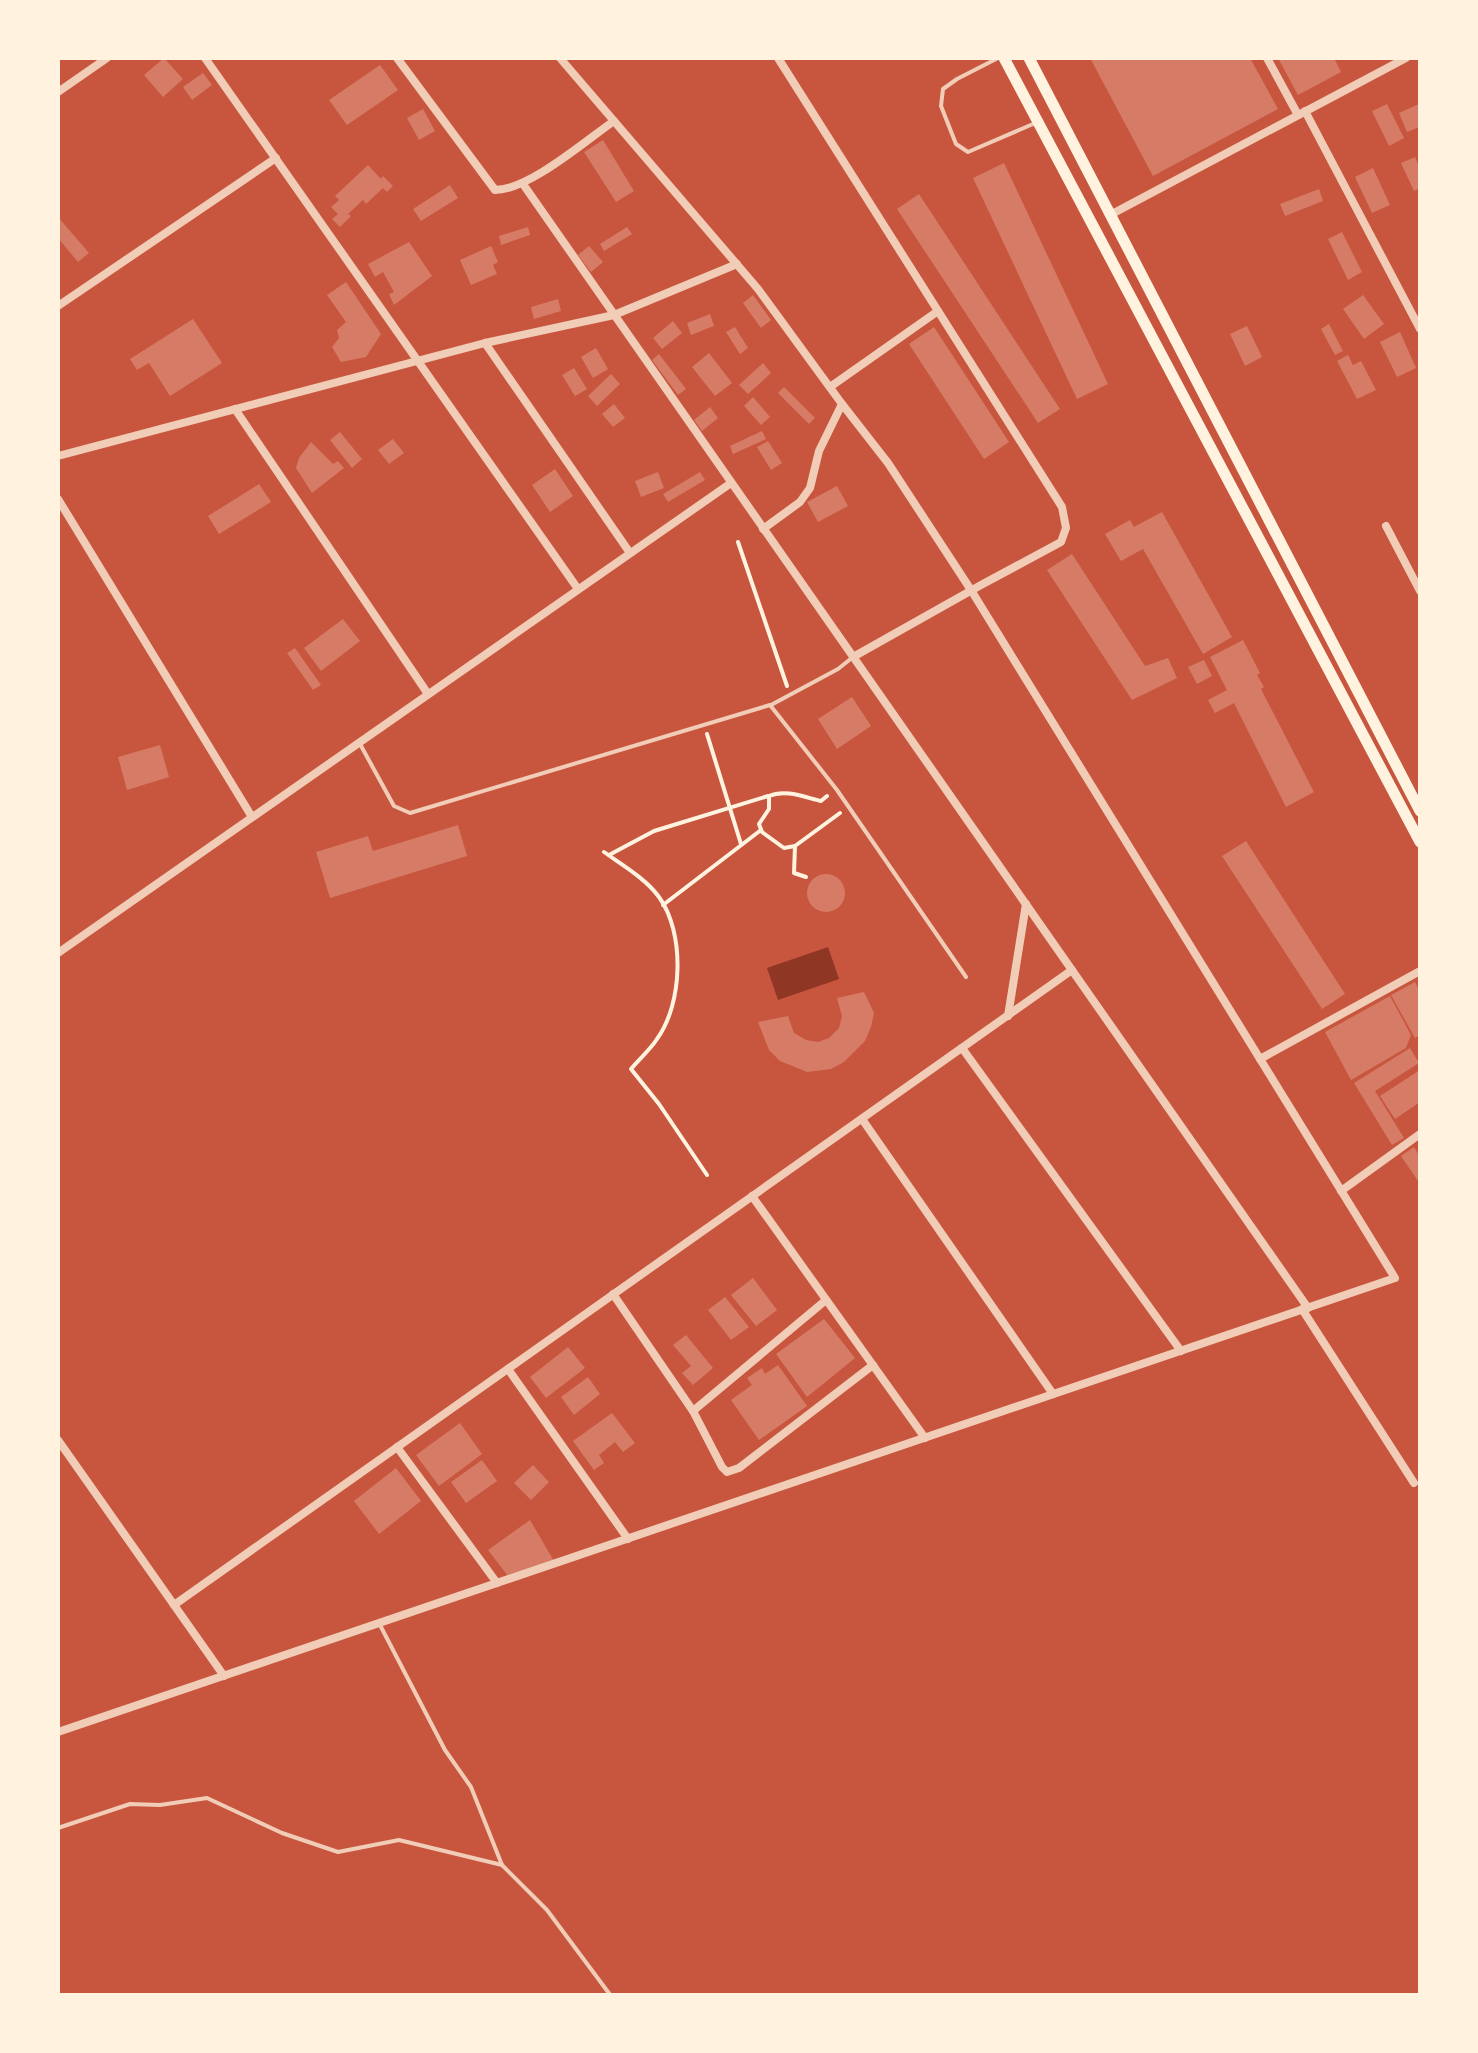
<svg xmlns="http://www.w3.org/2000/svg" width="1478" height="2053" font-family="'Varela Round',sans-serif">
<rect width="100%" height="100%" fill="#c8553d"/>
<!-- water -->
<path fill="#8f3625" d="M828 947 839 979 778 1000 767 968Z"/>
<!-- building -->
<g fill="#d67c66">
<path d="M164 58 183 79 163 97 144 75Z"/>
<path d="M1090 58H1250L1278 109 1153 176Z"/>
<path d="M1278 58H1334L1341 72 1298 95Z"/>
<path d="M380 65 398 90 347 125 329 100Z"/>
<path d="M203 73 212 85 192 100 183 87Z"/>
<path d="M1387 104 1404 138 1389 146 1372 111Z"/>
<path d="M1419 104 1420 127 1407 132 1399 113Z"/>
<path d="M423 109 435 131 419 140 407 118Z"/>
<path d="M603 140 634 191 616 202 584 152Z"/>
<path d="M1415 157 1420 169V188L1414 191 1401 163Z"/>
<path d="M1004 163 1108 384 1077 399 973 178Z"/>
<path d="M368 165 381 179 383 176 393 186 387 192 383 188 366 204 363 200 348 214 351 216 340 227 332 219 338 214 331 207 339 200 335 196Z"/>
<path d="M1373 168 1390 205 1372 213 1355 177Z"/>
<path d="M450 185 458 198 421 221 413 209Z"/>
<path d="M1319 189 1323 201 1285 216 1280 204Z"/>
<path d="M919 194 1060 409 1038 423 897 209Z"/>
<path d="M58 217 89 253 78 262 58 238Z"/>
<path d="M528 227 530 235 501 245 499 236Z"/>
<path d="M627 227 632 234 604 251 600 244Z"/>
<path d="M1342 232 1362 272 1348 280 1328 239Z"/>
<path d="M409 242 432 276 394 305 389 294 394 292 383 272 375 277 368 264Z"/>
<path d="M491 246 498 262 493 265 497 274 471 285 460 260Z"/>
<path d="M589 246 603 262 591 272 578 255Z"/>
<path d="M346 282 381 334 366 357 341 362 332 347 339 338 337 330 346 322 327 295Z"/>
<path d="M753 295 771 320 761 328 743 303Z"/>
<path d="M1363 295 1384 324 1364 339 1343 309Z"/>
<path d="M558 299 561 311 534 319 531 307Z"/>
<path d="M710 314 714 326 691 335 687 323Z"/>
<path d="M193 319 222 363 170 396 149 363 137 370 130 359Z"/>
<path d="M673 321 682 333 662 349 653 338Z"/>
<path d="M1329 324 1343 351 1335 355 1321 329Z"/>
<path d="M1247 326 1262 357 1245 366 1230 334Z"/>
<path d="M735 327 748 348 740 354 726 332Z"/>
<path d="M934 327 1009 442 984 459 909 344Z"/>
<path d="M1400 332 1416 368 1397 377 1380 342Z"/>
<path d="M596 348 608 369 593 378 581 357Z"/>
<path d="M709 353 732 383 715 396 692 367Z"/>
<path d="M659 354 686 389 678 395 652 360Z"/>
<path d="M1348 355 1353 365 1361 361 1376 390 1357 399 1337 361Z"/>
<path d="M763 363 771 373 748 394 739 385Z"/>
<path d="M574 368 587 389 575 396 562 375Z"/>
<path d="M611 374 620 384 597 406 588 396Z"/>
<path d="M784 387 815 418 809 424 778 393Z"/>
<path d="M753 397 770 417 761 425 744 406Z"/>
<path d="M614 404 625 418 613 427 602 414Z"/>
<path d="M710 407 718 418 702 431 694 420Z"/>
<path d="M762 431 766 439 733 454 730 446Z"/>
<path d="M340 432 362 459 352 468 330 440Z"/>
<path d="M393 439 404 453 389 464 378 450Z"/>
<path d="M768 441 782 463 771 470 757 447Z"/>
<path d="M311 442 333 464 338 461 344 468 312 493 296 468 299 458Z"/>
<path d="M555 469 573 496 550 512 532 485Z"/>
<path d="M658 472 664 488 641 497 635 481Z"/>
<path d="M700 472 705 480 668 502 663 494Z"/>
<path d="M259 484 271 502 219 534 208 516Z"/>
<path d="M837 486 848 506 818 522 807 502Z"/>
<path d="M1162 512 1232 637 1203 654 1143 549 1121 561 1105 534 1130 520 1134 527Z"/>
<path d="M1072 554 1145 666 1168 658 1177 678 1132 700 1047 570Z"/>
<path d="M343 619 360 641 321 671 304 648Z"/>
<path d="M1243 640 1260 673 1257 675 1264 687 1261 689 1314 792 1286 807 1234 703 1215 713 1208 700 1227 690 1210 657Z"/>
<path d="M295 648 321 685 313 690 287 653Z"/>
<path d="M1204 660 1212 676 1197 684 1188 667Z"/>
<path d="M852 697 871 726 837 749 818 719Z"/>
<path d="M160 745 169 777 127 790 118 757Z"/>
<path d="M458 825 467 856 330 898 316 852 368 836 373 851Z"/>
<path d="M1246 841 1345 994 1322 1009 1222 856Z"/>
<circle cx="826" cy="893" r="19"/>
<path d="M1415 982 1420 992V1035L1415 1038 1391 995Z"/>
<path d="M864 992 874 1013 871 1027 865 1041 844 1062 831 1069 807 1072 780 1061 769 1050 758 1022 788 1016 794 1033 806 1040 818 1042 829 1038 839 1028 842 1016 837 998Z"/>
<path d="M1390 996 1411 1035 1406 1048 1351 1080 1325 1032Z"/>
<path d="M1410 1048 1419 1063 1375 1091 1404 1138 1392 1145 1354 1083Z"/>
<path d="M1420 1070V1102L1395 1119 1380 1096Z"/>
<path d="M1414 1147 1420 1157V1184L1401 1156Z"/>
<path d="M753 1278 777 1310 756 1326 731 1295Z"/>
<path d="M725 1297 749 1327 731 1340 708 1310Z"/>
<path d="M824 1319 855 1358 807 1397 776 1354Z"/>
<path d="M686 1335 713 1368 693 1385 682 1373 691 1366 673 1345Z"/>
<path d="M568 1347 585 1368 546 1398 530 1377Z"/>
<path d="M778 1365 807 1406 759 1440 731 1400 752 1385 747 1378 762 1368 765 1374Z"/>
<path d="M588 1377 600 1394 574 1415 561 1397Z"/>
<path d="M612 1413 635 1443 623 1452 615 1442 599 1455 604 1463 594 1470 573 1441Z"/>
<path d="M460 1423 482 1454 439 1486 416 1455Z"/>
<path d="M482 1460 497 1481 466 1503 451 1482Z"/>
<path d="M533 1465 549 1482 531 1500 514 1483Z"/>
<path d="M396 1468 421 1501 379 1534 354 1501Z"/>
<path d="M530 1520 554 1561 508 1576 488 1550Z"/>
</g>
<g fill="none" stroke-linecap="round" stroke-linejoin="round">
<!-- path -->
<g stroke="#fff3e0" stroke-width="4">
<path d="M738 542 787 686"/>
<path d="M707 734 741 844"/>
<path d="M827 796 821 801C804 797 785 789 769 796V809L759 824 762 832 784 848 795 846 840 813"/>
<path d="M795 846 794 873 806 877"/>
<path d="M604 852C622 865 645 878 659 897 685 933 683 1003 657 1039 650 1050 639 1059 631 1069L659 1104 707 1175"/>
<path d="M609 855 654 831 768 796"/>
<path d="M663 905 761 830"/>
</g>
<!-- service -->
<g stroke="#f1ccb7" stroke-width="4">
<path d="M998 58 957 79 943 89 941 106 956 144 968 152 1033 124"/>
<path d="M771 705 838 669 853 657"/>
<path d="M360 744 394 806 410 813 770 705 837 790 966 977"/>
<path d="M380 1625 445 1750 471 1787 502 1865 547 1910 611 1996"/>
<path d="M58 1828 130 1804 160 1805 207 1798 282 1833 338 1852 399 1840 502 1865"/>
</g>
<!-- minor -->
<g stroke="#f1ccb7" stroke-width="8">
<path d="M205 58 578 589"/>
<path d="M397 58 495 190C529 190 585 141 614 121"/>
<path d="M778 58 1062 507 1066 528 1061 542 981 585 853 657"/>
<path d="M1267 58 1298 115"/>
<path d="M58 92 107 58"/>
<path d="M1305 111 1420 329"/>
<path d="M523 184 1308 1308"/>
<path d="M1110 215 1406 58"/>
<path d="M58 306 276 158"/>
<path d="M485 343 630 553"/>
<path d="M830 387 938 311"/>
<path d="M235 409 428 694"/>
<path d="M58 456 485 343 614 315 737 264"/>
<path d="M58 499 252 817"/>
<path d="M1386 526 1420 591"/>
<path d="M763 529 800 502 810 488 819 451 842 404"/>
<path d="M58 953 731 483"/>
<path d="M1008 1016 1026 904"/>
<path d="M962 1048 1181 1351"/>
<path d="M1260 1059 1420 971"/>
<path d="M862 1119 1053 1394"/>
<path d="M1341 1191 1420 1134"/>
<path d="M752 1196 925 1438"/>
<path d="M613 1294 693 1411 722 1467 727 1472 739 1468 873 1365"/>
<path d="M1302 1309 1414 1483"/>
<path d="M508 1369 628 1539"/>
<path d="M693 1411 826 1300"/>
<path d="M58 1440 224 1676"/>
<path d="M397 1447 497 1583"/>
<path d="M174 1605 1072 970"/>
<path d="M58 1732 1395 1278 971 590 888 463 842 404 758 289 560 58"/>
</g>
<!-- primary -->
<g stroke="#fff3e0" stroke-width="11">
<path d="M1004 58 1420 842"/>
<path d="M1029 58 1420 811"/>
</g>
</g>
<!-- border -->
<rect width="1478" height="2053" fill="none" stroke="#fff3e0" stroke-width="120"/>
</svg>
